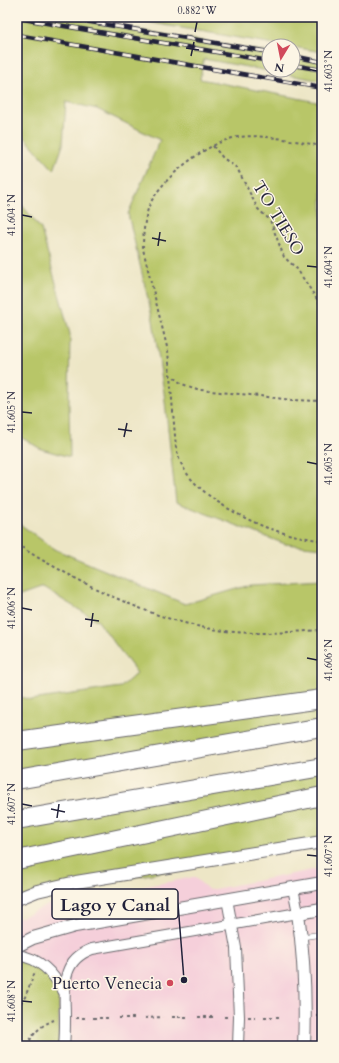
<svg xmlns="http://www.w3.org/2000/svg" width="339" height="1063" font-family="Cardo,serif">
<rect width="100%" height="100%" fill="#fcf5e5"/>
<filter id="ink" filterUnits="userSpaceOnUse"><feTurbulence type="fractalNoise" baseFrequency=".025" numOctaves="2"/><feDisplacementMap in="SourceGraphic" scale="8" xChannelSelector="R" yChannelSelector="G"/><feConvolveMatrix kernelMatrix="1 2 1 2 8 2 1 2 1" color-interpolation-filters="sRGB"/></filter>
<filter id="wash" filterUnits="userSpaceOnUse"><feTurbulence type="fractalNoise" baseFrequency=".012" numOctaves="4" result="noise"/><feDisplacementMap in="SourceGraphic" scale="16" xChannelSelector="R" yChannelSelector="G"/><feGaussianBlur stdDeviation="0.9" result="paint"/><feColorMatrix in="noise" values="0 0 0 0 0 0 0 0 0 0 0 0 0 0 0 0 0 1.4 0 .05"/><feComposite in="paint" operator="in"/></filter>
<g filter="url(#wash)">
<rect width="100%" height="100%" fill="#ede6c6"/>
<!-- built -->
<path fill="#f5cfda" d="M322 868V1046H17V919L48 905 194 877 209 890Z"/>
<!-- green -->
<g fill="#b8c668" stroke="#6d7452">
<path d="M17 17H61L269 52V70H293V56L322 62V81L204 59 200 79 322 103V548L285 544 176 502 164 393 153 320 128 214 160 140 97 109 66 102 63 145 54 170 17 129Z"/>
<path d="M118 17H322V52L293 47V46H286Z"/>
<path d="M17 199 41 229 70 334 69 403 70 457 41 449 17 435Z"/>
<path d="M17 522 54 549 185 604 251 585 322 581V727L17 780V696L31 700 121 687 137 673 98 621 43 588 17 597Z"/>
<path d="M322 767V842L17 899V820Z"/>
<path d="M17 959 33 962 57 986 59 998V1046H17Z"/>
</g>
</g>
<g filter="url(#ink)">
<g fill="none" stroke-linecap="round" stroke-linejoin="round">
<!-- service casing -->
<g stroke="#69676c" stroke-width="6">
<path id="service" d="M302 937 322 934"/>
</g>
<!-- minor casing -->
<g stroke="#69676c" stroke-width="12">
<g id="minor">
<path d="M227 899 236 948 239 1017 238 1046"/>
<path d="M17 955C40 958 53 973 64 992"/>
<path d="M64 1046C65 1037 65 1027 65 1018 65 990 59 961 92 949L298 913 293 888"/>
</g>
</g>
<!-- tertiary casing -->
<g stroke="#69676c" stroke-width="14">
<g id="tertiary">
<path d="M17 899 37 891 76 882 322 842"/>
<path d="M17 946 33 938 75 926 322 883"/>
<path d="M304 1046C306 1002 304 957 298 913L322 909"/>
</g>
</g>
<!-- motorway casing -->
<g stroke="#69676c" stroke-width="20">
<g id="motorway">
<path d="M17 741 322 699"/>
<path d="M17 780 322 727"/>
<path d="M17 820 322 767"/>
<path d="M17 860 322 796"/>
</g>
</g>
<!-- path -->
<g stroke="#69676c" stroke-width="2" stroke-dasharray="3 3" stroke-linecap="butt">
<path d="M318 17 322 18"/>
<path d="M213 146 223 158 237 168 258 209 270 220 284 257 297 269 322 307"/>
<path d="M322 146C294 141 266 134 238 137 208 141 157 181 148 209 144 222 143 236 143 249L168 351 176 448C178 453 178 458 181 463 194 492 236 515 265 527 283 534 303 537 322 541"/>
<path d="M169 374 182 384 200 390 260 396 292 400 322 401"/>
<path d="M17 544C35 557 55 567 75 578 123 603 171 624 225 631 257 635 290 632 322 630"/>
<path d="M17 1008 25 997 35 972"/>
<path d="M316 1016H321L322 1029"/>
<path d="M172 1017H189"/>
<path d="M198 1017H215"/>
<path d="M224 1017H229"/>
<path d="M248 1017H255"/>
<path d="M264 1017H281"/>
<path d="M76 1018H85"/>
<path d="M93 1018H111"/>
<path d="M119 1018H136"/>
<path d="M145 1018 163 1017"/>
<path d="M27 1046C33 1033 41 1025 54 1020"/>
</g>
<!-- service -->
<use href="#service" stroke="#fff" stroke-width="5"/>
<!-- minor -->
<use href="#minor" stroke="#fff" stroke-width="10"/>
<!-- tertiary -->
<use href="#tertiary" stroke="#fff" stroke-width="12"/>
<!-- motorway -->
<use href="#motorway" stroke="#fff" stroke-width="18"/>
<!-- rail casing -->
<g stroke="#22223b" stroke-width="4.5">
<g id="rail">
<path d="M61 17 269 52"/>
<path d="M17 18 269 61"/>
<path d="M17 35 322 88"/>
<path d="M293 56 322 62"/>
<path d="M293 65 322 70"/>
</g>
</g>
<!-- rail -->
<use href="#rail" stroke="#fcf5e5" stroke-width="3" stroke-dasharray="9" stroke-linecap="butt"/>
</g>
</g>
<!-- ticks -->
<path fill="none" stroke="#22223b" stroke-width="1.5" d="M195 32 197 22M186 48 199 50M191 56 194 42M307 69 317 71M22 215 32 217M152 238 166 241M158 246 160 232M307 266 317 267M22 412 32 413M118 429 132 431M124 437 127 423M307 462 317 464M22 608 32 610M85 619 99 621M91 627 93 613M307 658 317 660M22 804 32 806M51 809 65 812M57 818 59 804M307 855 317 856M22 1001 32 1002"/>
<!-- markers -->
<circle fill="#d1495b" stroke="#fcf5e5" stroke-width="1.5" cx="170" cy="983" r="4"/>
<g text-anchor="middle" stroke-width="3" stroke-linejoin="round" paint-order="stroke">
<!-- street labels -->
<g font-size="17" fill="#22223b" stroke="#fcf5e5">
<text transform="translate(279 218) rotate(59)" y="6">TO TIESO</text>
</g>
<!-- poi labels -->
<g font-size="17" fill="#22223b" stroke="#fcf5e5" text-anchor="end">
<text x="162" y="989">Puerto Venecia</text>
</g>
</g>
<!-- callouts -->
<path fill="none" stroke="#22223b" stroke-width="1.5" d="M184 980L178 904"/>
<circle fill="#22223b" stroke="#fcf5e5" stroke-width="1.5" cx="184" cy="980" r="4"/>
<rect fill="#fcf5e5" stroke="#22223b" stroke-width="1.5" x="52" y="889" width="126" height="30" rx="4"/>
<g font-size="18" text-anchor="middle" font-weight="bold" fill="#22223b">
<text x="115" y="911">Lago y Canal</text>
</g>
<!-- margin -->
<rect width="339" height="1063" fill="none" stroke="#fcf5e5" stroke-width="44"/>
<!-- north arrow -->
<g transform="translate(281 58) rotate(190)"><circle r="19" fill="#fcf5e5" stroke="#a5a1a1"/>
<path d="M0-3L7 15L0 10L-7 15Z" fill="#d1495b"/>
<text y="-6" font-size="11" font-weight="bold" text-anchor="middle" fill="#22223b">N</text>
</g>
<rect x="22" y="22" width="295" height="1019" fill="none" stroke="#22223b" stroke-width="1.5"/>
<g font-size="10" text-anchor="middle" fill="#22223b">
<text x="197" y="14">0.882°W</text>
<text transform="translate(328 71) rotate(-90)" y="4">41.603°N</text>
<text transform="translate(11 215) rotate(-90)" y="4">41.604°N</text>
<text transform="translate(328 267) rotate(-90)" y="4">41.604°N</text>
<text transform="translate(11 412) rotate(-90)" y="4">41.605°N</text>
<text transform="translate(328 464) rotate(-90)" y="4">41.605°N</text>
<text transform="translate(11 608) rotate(-90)" y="4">41.606°N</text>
<text transform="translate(328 660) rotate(-90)" y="4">41.606°N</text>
<text transform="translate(11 804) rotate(-90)" y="4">41.607°N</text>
<text transform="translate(328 856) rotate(-90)" y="4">41.607°N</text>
<text transform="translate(11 1001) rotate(-90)" y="4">41.608°N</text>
</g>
</svg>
